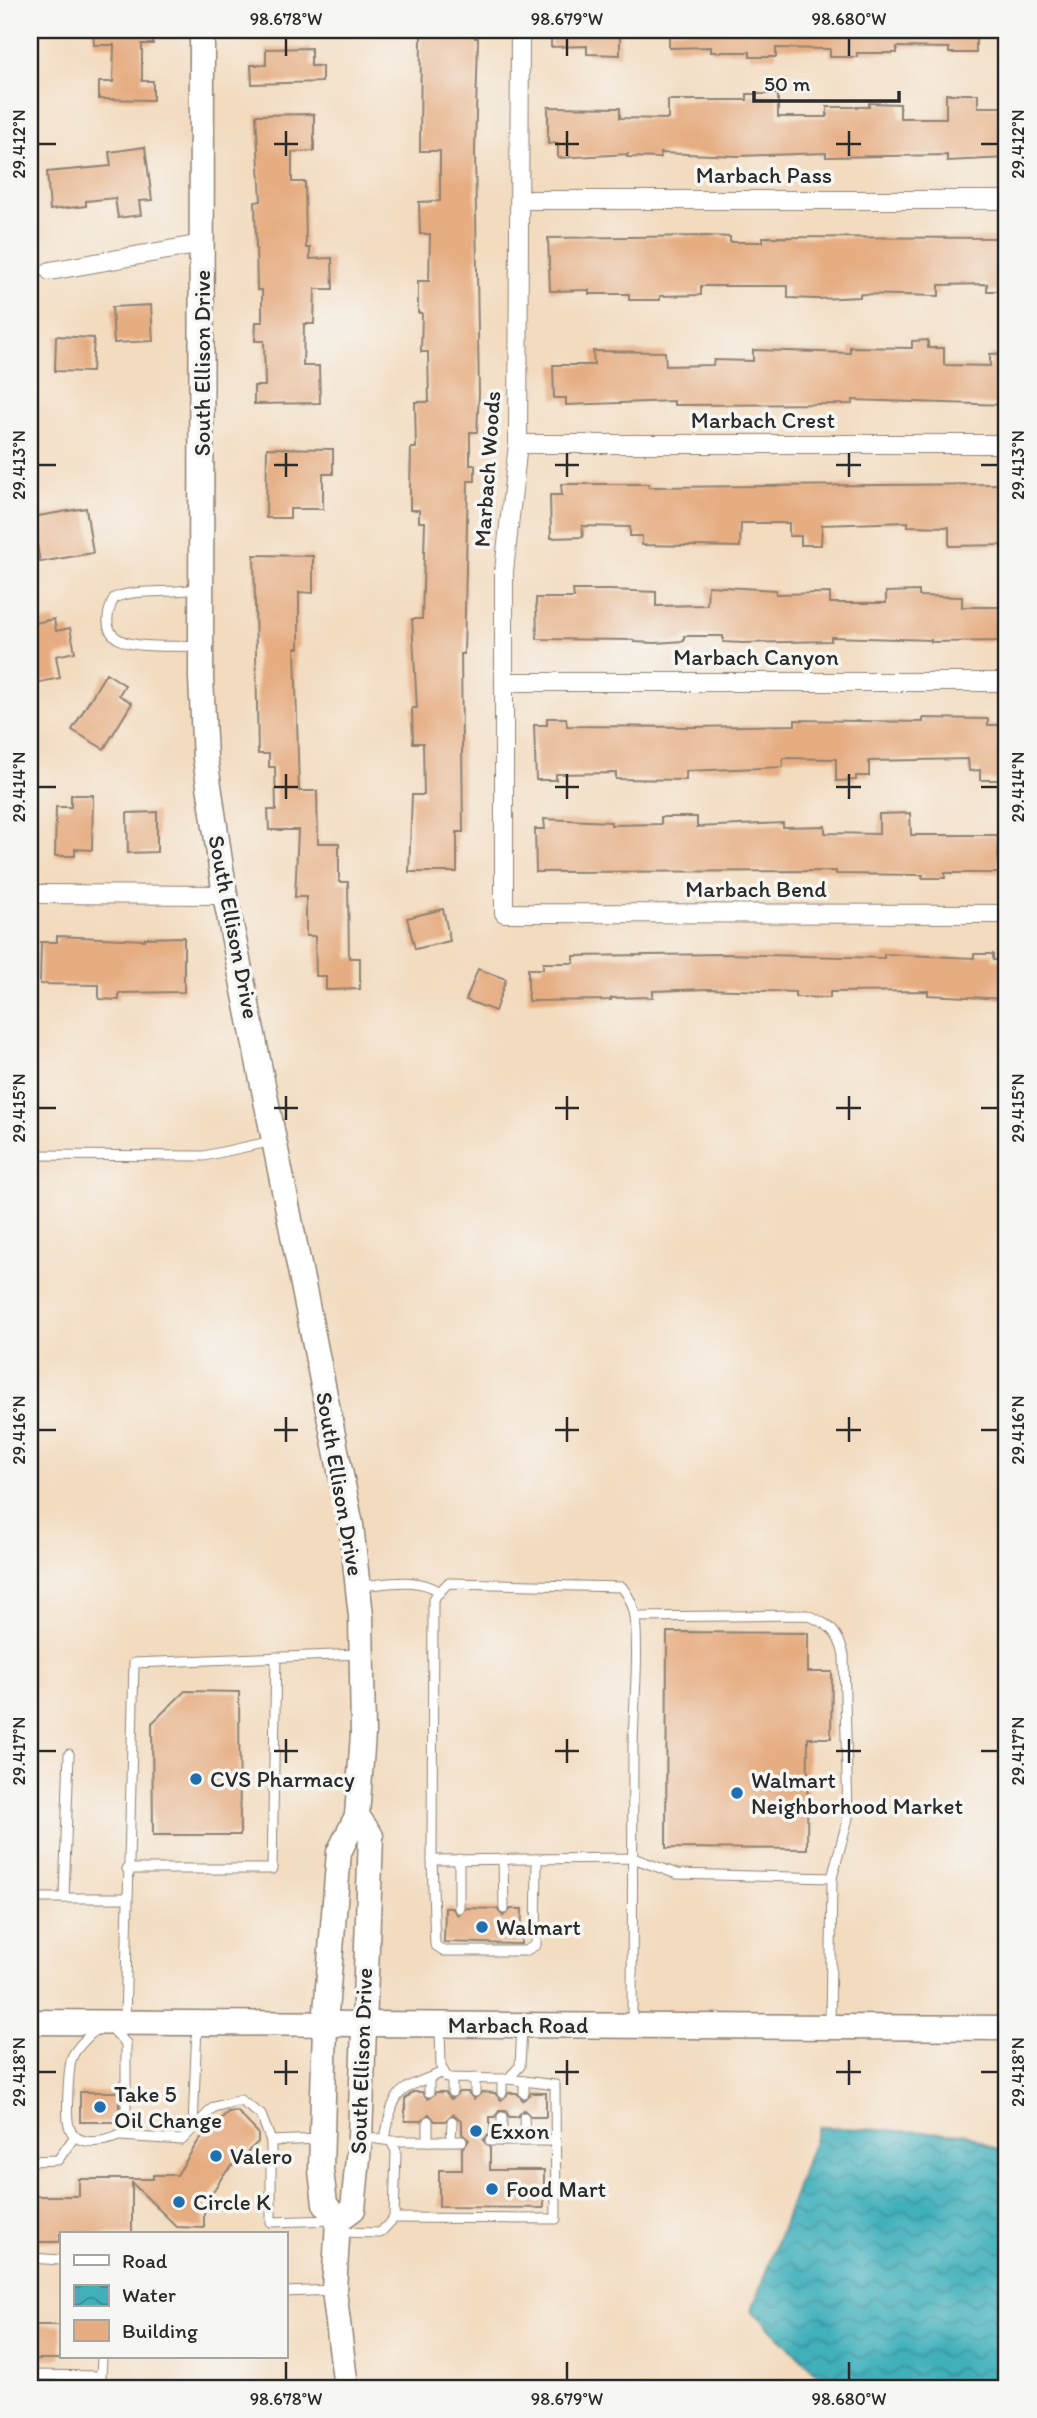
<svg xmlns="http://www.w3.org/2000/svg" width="1037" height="2418" font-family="Itim,sans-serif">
<defs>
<pattern id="water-waves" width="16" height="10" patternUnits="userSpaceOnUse" patternTransform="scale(1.75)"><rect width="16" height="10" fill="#41b0bb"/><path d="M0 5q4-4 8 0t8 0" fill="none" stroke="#378f98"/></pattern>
</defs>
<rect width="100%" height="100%" fill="#f6f6f2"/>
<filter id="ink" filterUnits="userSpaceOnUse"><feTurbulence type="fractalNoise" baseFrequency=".0143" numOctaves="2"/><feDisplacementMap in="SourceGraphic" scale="14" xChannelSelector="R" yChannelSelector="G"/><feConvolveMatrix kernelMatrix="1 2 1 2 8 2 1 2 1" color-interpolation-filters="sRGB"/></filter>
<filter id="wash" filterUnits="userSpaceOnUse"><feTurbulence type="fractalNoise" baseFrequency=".00686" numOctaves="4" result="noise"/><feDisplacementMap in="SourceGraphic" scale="28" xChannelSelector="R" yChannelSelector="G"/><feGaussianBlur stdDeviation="1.57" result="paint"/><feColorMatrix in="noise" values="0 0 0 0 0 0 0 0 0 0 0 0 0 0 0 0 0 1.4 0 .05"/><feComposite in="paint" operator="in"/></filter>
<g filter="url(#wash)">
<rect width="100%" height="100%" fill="#f3dbbf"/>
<!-- water -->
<path fill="url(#water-waves)" stroke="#366e73" stroke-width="2" d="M819 2127 967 2134 1007 2155V2388H831L752 2310Z"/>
<g id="blocks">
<!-- building -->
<g fill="#e6ad82">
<path d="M93 30H153V44H142V81H153V100L99 99V82H113L114 45H94Z"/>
<path d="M421 30H475V38H478L475 152 479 393 477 432H470V465H475V481H468L464 654H461L463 832H457V872H409L412 795H424L423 743H413L412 708H417L412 619H422L425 522H419V510H410V490L411 448H416L415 402H429L428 352H421L422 313H418V281H429L430 234H420L419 202 440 201V151H420Z"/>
<path d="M551 30H620V55L587 54V46L551 47Z"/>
<path d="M669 30H976V53H949V48L897 47V53H857V57H830V49L776 48V57H750V52H711V47L669 48Z"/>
<path d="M311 48V66H322V82L252 84 251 65H266V49Z"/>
<path d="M747 94H778V117H827V107H869V103L900 104V118H946V94H978V107H1007V158L947 161V155L826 157V153L739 156 660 153V158L627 157 628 154 558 158V143L548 144V107L620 108V118L668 119V100H747Z"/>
<path d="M314 114V151L292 152V182H305L306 248H310V259L332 258 333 289H315L314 324H304L303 366H319L320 403 254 404V386H265L264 341H255L256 322H262V290H257L255 202 261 201 256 115Z"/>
<path d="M145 147 152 200 139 201 141 215 118 218 115 198 86 201V206L50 210 47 172 111 166 109 152Z"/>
<path d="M709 236 730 237V242H763V237L1007 238V291H987V284L939 285V296L860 294V297L818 299 788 298V286H701V295L660 296V300H629V294H589V290L550 291 548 238Z"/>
<path d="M151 305 153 341 114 343 112 307Z"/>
<path d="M56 336 94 338 92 372 55 371Z"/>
<path d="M928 340V348H944V365L990 366V354L1007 353V405L853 400V404L674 405V401L566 405V398H554L553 365H594L593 351 665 352 666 366 713 365 714 360 753 361V350L850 353V347L912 348V341Z"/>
<path d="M267 448 333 449V474H323V509H290V518H266Z"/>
<path d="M561 484H649V487L1007 484V545L949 546V527L908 526V522L822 525 821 545H801V536H789V523H741L740 547 642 545V536H630V527L582 526 583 537 551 538 550 495H562Z"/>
<path d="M86 508 93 553 40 562 32 517Z"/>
<path d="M254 555 313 556V593L299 592V648H295L299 791H317L318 843H339V882H348L349 958H360V989L326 990V976H316L315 936H306V897H295L298 830H269L268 810H276L275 767H269V754H258Z"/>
<path d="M708 586 776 590V594L830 593V603H886V592L919 591V596L962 597V607H1007V641L931 642V640L831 637V641L743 643 723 642V636H684V641L655 643 634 642V640L537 639 536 598H574L573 590H610L656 592V606L707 605Z"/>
<path d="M54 619 56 631 70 628 75 652 56 656 60 678 30 684V624Z"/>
<path d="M106 673 125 685 119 695 132 703 104 749 72 730Z"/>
<path d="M547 718H566L567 726 695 727 795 725V720L923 722V718L988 719V725H1000L1001 780H980V770L969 771 968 759 869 761V776H856V780L836 781V759L783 758V767L686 771V780L616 779V773L556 774V780H536L534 725H547Z"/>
<path d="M71 795H93L92 850 75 849V856H55L56 807H71Z"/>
<path d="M157 812V852L128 853 127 813Z"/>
<path d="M910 813 911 835H998L999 873H945V878H922L923 875 836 874V871L536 872 535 829H545L544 819 611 822V825L661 824V817H697V827L783 823V827L825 826V833L879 834V814Z"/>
<path d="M443 909 450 941 415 949 407 918Z"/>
<path d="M57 936 145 940V938L184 937V992L119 993V1000L99 999V985L40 984 41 942H57Z"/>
<path d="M726 954 884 958V954L974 958V954H993V960H1005V999L928 995V991L830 992V998L795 997V992L707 989 653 991V997L611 998V1000L528 1001V969H543V963H574V956Z"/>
<path d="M478 969 506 979 495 1011 466 1000Z"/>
<path d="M667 1632 808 1633V1672H832L831 1738H808L807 1849 666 1848Z"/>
<path d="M185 1691 239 1692 240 1835H153L152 1723Z"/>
<path d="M445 1908H452L458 1915 466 1908 497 1909 503 1916 511 1909H522L521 1944 444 1942Z"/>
<rect x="80" y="2092" width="39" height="30"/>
<path d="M413 2092H422L428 2099 436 2092H445L451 2099 459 2092H468L474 2099 482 2092 495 2093 501 2100 509 2093H517L523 2100 531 2093H546V2117H531L524 2110 517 2117H509L506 2111H499L495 2117H490V2134L483 2140 490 2148V2170H544V2208L439 2207V2170H462V2148L469 2140 462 2134V2121L453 2114 445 2121H435L429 2114 421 2121H405V2099Z"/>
<path d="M237 2111 258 2133V2142L224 2174 204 2206V2228L177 2227 132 2183V2234H60V2242H30V2196H79V2179H153V2175H177L199 2140 228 2112Z"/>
<rect x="30" y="2325" width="31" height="34"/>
</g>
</g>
</g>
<g filter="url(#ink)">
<use href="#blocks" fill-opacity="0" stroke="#8f8375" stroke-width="2"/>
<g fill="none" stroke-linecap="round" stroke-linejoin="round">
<!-- lane casing -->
<g stroke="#8f8375" stroke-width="11">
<g id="lane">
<path d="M199 647C164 643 85 659 114 598 140 587 172 595 200 588"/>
<path d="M30 1155 204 1156 273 1141"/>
<path d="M360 1586C386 1584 418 1576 440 1592"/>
<path d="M635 1617 807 1615C829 1624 838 1631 844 1655L848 1818 832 1878"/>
<path d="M459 1859V1908"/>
<path d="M503 1859 504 1909"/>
<path d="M432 1860 435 1945 444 1951H525L536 1945 537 1859"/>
<path d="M127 1869H272L276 1657"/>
<path d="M30 1898H126"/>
<path d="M64 1898 69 1754"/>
<path d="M125 2021 134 1663 360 1654"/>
<path d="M103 2022 126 2043V2131C113 2142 75 2150 69 2126 66 2116 68 2064 73 2055 79 2043 94 2032 103 2022Z"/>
<path d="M632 2024C632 1931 633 1838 633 1745 634 1702 639 1658 635 1616 633 1604 629 1596 622 1587L448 1583 433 1599 432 1860 633 1858 677 1874 832 1878 830 2027"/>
<path d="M440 2026 441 2067 447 2078 502 2079H508L520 2066 522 2027"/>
<path d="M452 2078V2092"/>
<path d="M475 2078V2092"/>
<path d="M502 2079V2093"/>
<path d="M429 2092V2078"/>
<path d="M524 2093V2081"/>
<path d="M502 2117V2141"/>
<path d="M524 2117 525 2141"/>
<path d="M193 2128 197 2025"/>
<path d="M120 2136 182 2140 214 2107 240 2100 261 2115 271 2141 320 2139"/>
<path d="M385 2139C394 2088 397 2090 444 2072"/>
<path d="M271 2141V2222L333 2220"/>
<path d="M391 2141H462"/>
<path d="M428 2141V2121"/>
<path d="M451 2141 452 2121"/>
<path d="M490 2141H556"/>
<path d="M30 2161 58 2160 75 2136"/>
<path d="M394 2218 556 2219 555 2085 508 2079"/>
<path d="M339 2232 380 2233 394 2218 396 2151 391 2141 363 2137"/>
<path d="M30 2258 61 2260"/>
<path d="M285 2292 332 2290"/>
<path d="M30 2375 101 2376 102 2357"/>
</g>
</g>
<!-- street casing -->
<g stroke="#8f8375" stroke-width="20">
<g id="street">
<path d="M520 30 518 444 504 571V913L1007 914"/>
<path d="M520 200H1007"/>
<path d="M50 271 202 244"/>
<path d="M518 444H1007"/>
<path d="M504 682H1007"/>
<path d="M30 894 225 895"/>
</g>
</g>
<!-- secondary casing -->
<g stroke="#8f8375" stroke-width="27">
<g id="secondary">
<path d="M202 30 201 678 205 758 225 895 351 1525 361 1616 363 1734 357 1816 339 1852 325 2024 321 2170 325 2204 338 2220 334 2290 346 2388"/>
<path d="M30 2022 1007 2028"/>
<path d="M338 2220 353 2209 360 2137 371 1836 357 1816"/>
</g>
</g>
<!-- lane -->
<use href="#lane" stroke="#fff" stroke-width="9"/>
<!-- street -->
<use href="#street" stroke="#fff" stroke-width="18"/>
<!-- secondary -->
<use href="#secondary" stroke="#fff" stroke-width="24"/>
</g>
</g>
<!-- ticks -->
<path fill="none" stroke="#2b2b2b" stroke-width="2.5" d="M286 38V56M567 38V56M849 38V56M286 131V156M567 131V156M849 131V156M38 144H56M274 144H298M555 144H579M836 144H861M981 144H998M286 453V477M567 453V477M849 453V477M38 465H56M274 465H298M555 465H579M836 465H861M981 465H998M286 774V799M567 774V799M849 774V799M38 787H56M274 787H298M555 787H579M836 787H861M981 787H998M286 1096V1120M567 1096V1120M849 1096V1120M38 1108H56M274 1108H298M555 1108H579M836 1108H861M981 1108H998M286 1417V1442M567 1417V1442M849 1417V1442M38 1430H56M274 1430H298M555 1430H579M836 1430H861M981 1430H998M286 1739V1763M567 1739V1763M849 1739V1763M38 1751H56M274 1751H298M555 1751H579M836 1751H861M981 1751H998M286 2060V2085M567 2060V2085M849 2060V2085M38 2072H56M274 2072H298M555 2072H579M836 2072H861M981 2072H998M286 2362V2380M567 2362V2380M849 2362V2380"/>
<!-- markers -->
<g fill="#1f6fb2" stroke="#f6f6f2" stroke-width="2.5">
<circle cx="196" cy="1779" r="7"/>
<circle cx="737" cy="1793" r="7"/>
<circle cx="482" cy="1927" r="7"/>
<circle cx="100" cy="2107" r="7"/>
<circle cx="476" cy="2131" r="7"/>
<circle cx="216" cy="2156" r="7"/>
<circle cx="492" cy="2189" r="7"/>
<circle cx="179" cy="2202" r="7"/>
</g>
<g text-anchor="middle" stroke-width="7" stroke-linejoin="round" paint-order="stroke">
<!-- street labels -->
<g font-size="23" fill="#2b2b2b" stroke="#f6f6f2">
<text x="764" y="183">Marbach Pass</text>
<text transform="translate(202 363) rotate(-90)" y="8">South Ellison Drive</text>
<text x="763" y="428">Marbach Crest</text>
<text transform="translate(487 469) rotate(-86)" y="8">Marbach Woods</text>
<text x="756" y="665">Marbach Canyon</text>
<text x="756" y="897">Marbach Bend</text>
<text transform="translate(234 927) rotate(79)" y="8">South Ellison Drive</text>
<text transform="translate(340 1484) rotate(80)" y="8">South Ellison Drive</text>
<text x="518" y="2033">Marbach Road</text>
<text transform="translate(361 2061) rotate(-88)" y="8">South Ellison Drive</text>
</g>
<!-- poi labels -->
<g font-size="23" fill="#2b2b2b" stroke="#f6f6f2" text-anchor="start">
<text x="210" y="1787">CVS Pharmacy</text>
<text x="751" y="1788">Walmart<tspan x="751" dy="26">Neighborhood Market</tspan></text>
<text x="496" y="1935">Walmart</text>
<text x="114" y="2102">Take 5<tspan x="114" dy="26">Oil Change</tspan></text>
<text x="490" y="2139">Exxon</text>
<text x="230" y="2164">Valero</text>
<text x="506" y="2197">Food Mart</text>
<text x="193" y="2210">Circle K</text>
</g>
</g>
<!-- margin -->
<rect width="1037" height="2418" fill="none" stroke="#f6f6f2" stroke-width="77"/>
<!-- legend -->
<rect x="60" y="2232" width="228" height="126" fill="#f6f6f2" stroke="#a5a5a2" stroke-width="2"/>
<rect x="74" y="2255" width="35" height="10" fill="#ffffff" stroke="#a5a5a2" stroke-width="2"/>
<text x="122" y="2268" font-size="21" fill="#2b2b2b">Road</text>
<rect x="74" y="2285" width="35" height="21" fill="url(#water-waves)" stroke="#a5a5a2" stroke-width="2"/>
<text x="122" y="2302" font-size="21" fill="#2b2b2b">Water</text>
<rect x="74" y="2320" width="35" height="21" fill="#e6ad82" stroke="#a5a5a2" stroke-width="2"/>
<text x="122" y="2338" font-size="21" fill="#2b2b2b">Building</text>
<!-- scale -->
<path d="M754 91v10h145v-10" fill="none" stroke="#2b2b2b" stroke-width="3.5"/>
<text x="764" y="91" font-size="21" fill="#2b2b2b" stroke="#f6f6f2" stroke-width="5" paint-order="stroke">50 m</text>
<rect x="38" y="38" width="960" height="2342" fill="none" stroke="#2b2b2b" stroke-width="2.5"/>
<g font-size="18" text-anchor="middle" fill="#2b2b2b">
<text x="286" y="25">98.678°W</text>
<text x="567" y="25">98.679°W</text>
<text x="849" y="25">98.680°W</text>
<text transform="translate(1018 144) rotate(-90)" y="6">29.412°N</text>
<text transform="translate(19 144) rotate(-90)" y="6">29.412°N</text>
<text transform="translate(1018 465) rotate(-90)" y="6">29.413°N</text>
<text transform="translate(19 465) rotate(-90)" y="6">29.413°N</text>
<text transform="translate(1018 787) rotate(-90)" y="6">29.414°N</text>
<text transform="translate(19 787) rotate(-90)" y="6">29.414°N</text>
<text transform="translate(1018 1108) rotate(-90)" y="6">29.415°N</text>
<text transform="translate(19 1108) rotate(-90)" y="6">29.415°N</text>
<text transform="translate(1018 1430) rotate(-90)" y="6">29.416°N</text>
<text transform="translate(19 1430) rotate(-90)" y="6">29.416°N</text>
<text transform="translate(19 1751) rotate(-90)" y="6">29.417°N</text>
<text transform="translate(1018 1751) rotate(-90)" y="6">29.417°N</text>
<text transform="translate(19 2072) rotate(-90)" y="6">29.418°N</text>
<text transform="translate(1018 2072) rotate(-90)" y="6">29.418°N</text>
<text x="286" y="2405">98.678°W</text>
<text x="567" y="2405">98.679°W</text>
<text x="849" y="2405">98.680°W</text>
</g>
</svg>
